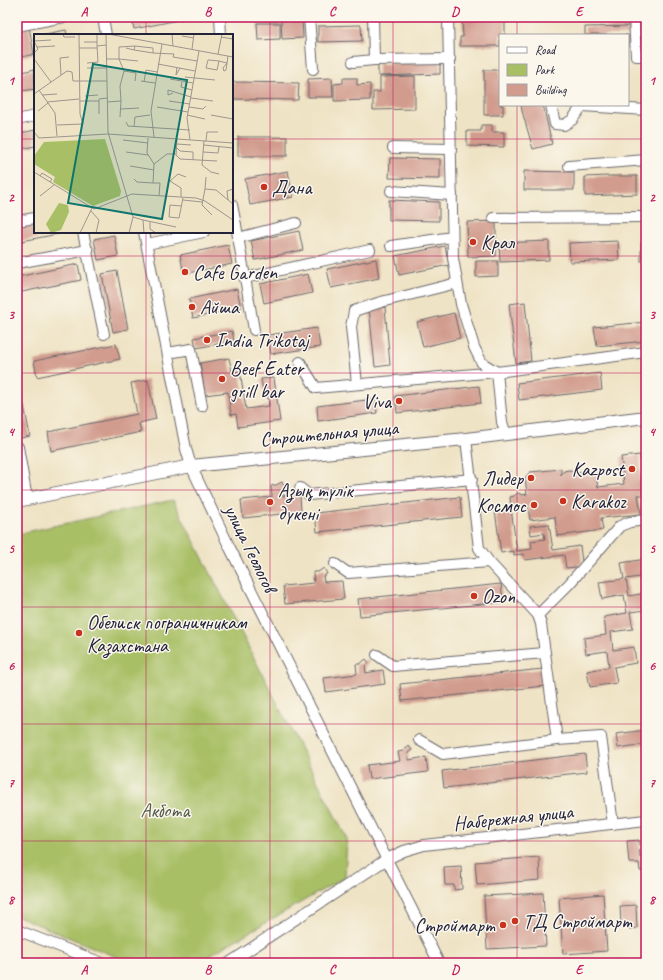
<svg xmlns="http://www.w3.org/2000/svg" width="663" height="980" font-family="Caveat,sans-serif">
<rect width="100%" height="100%" fill="#fbf7ec"/>
<filter id="ink" filterUnits="userSpaceOnUse"><feTurbulence type="fractalNoise" baseFrequency=".025" numOctaves="2"/><feDisplacementMap in="SourceGraphic" scale="8" xChannelSelector="R" yChannelSelector="G"/><feConvolveMatrix kernelMatrix="1 2 1 2 8 2 1 2 1" color-interpolation-filters="sRGB"/></filter>
<filter id="wash" filterUnits="userSpaceOnUse"><feTurbulence type="fractalNoise" baseFrequency=".012" numOctaves="4" result="noise"/><feDisplacementMap in="SourceGraphic" scale="16" xChannelSelector="R" yChannelSelector="G"/><feGaussianBlur stdDeviation="0.9" result="paint"/><feColorMatrix in="noise" values="0 0 0 0 0 0 0 0 0 0 0 0 0 0 0 0 0 1.4 0 .05"/><feComposite in="paint" operator="in"/></filter>
<g filter="url(#wash)">
<rect width="100%" height="100%" fill="#efe3c5"/>
<!-- green -->
<path fill="#a8bf65" stroke="#657050" d="M173 500 347 839 345 877 196 963H131L17 916V534Z"/>
<g id="blocks">
<!-- building -->
<g fill="#d19c8e">
<path d="M132 17H182L183 19 134 29Z"/>
<path d="M505 18V35H500V46H460V37H463L462 19Z"/>
<path d="M302 19 303 38 282 39 281 20Z"/>
<path d="M257 23H280V39L258 40Z"/>
<path d="M361 25 362 41 318 42V26Z"/>
<path d="M639 25H646V50L640 51Z"/>
<path d="M631 26 632 44H628V35H585V27Z"/>
<path d="M29 27 34 54 18 58 17 30Z"/>
<path d="M66 30 67 35H45V34Z"/>
<path d="M440 62V74L378 76V64Z"/>
<path d="M35 69V89L22 91 18 73Z"/>
<path d="M484 70H500V105H503V115H484Z"/>
<path d="M415 76V109L373 110V92H380V77Z"/>
<path d="M332 78 333 97H308V79Z"/>
<path d="M343 78H357V85L370 84V100L334 101V84L343 83Z"/>
<path d="M232 82 299 83 298 100 232 99Z"/>
<path d="M521 105H543L552 144 533 149 522 111Z"/>
<path d="M481 125H492V132H504V147L467 146V131H481Z"/>
<path d="M35 130V146L17 150V134Z"/>
<rect x="238" y="137" width="49" height="19"/>
<path d="M390 158 440 159V179L389 178Z"/>
<path d="M288 171 293 197 250 205 245 179Z"/>
<path d="M524 171 574 172V190H524Z"/>
<path d="M608 176H637V194L585 196V177Z"/>
<path d="M389 200 439 202V221L389 220Z"/>
<path d="M496 221V256L468 257 467 222Z"/>
<path d="M35 222V232L63 233 17 242V226Z"/>
<path d="M299 231 303 250 255 260 251 241Z"/>
<path d="M114 235 118 256 98 260 94 239Z"/>
<path d="M549 241V260L500 262 499 243Z"/>
<path d="M618 241 619 260 570 262 569 243Z"/>
<rect x="641" y="243" width="5" height="18"/>
<path d="M228 245 232 264 184 274 180 255Z"/>
<path d="M445 246 449 265 399 275 395 256Z"/>
<path d="M376 259 379 278 331 288 327 269Z"/>
<path d="M476 261H498V276L476 277Z"/>
<path d="M78 264 81 280 17 293V277Z"/>
<path d="M117 271 128 329 113 332 102 274Z"/>
<path d="M308 274 312 293 264 303 260 284Z"/>
<path d="M237 289 241 308 193 318 189 299Z"/>
<path d="M525 302 531 361 516 363 509 304Z"/>
<path d="M385 307 390 365 375 367 369 308Z"/>
<path d="M454 313 460 338 423 347 417 322Z"/>
<path d="M646 322V341L597 346 594 327Z"/>
<path d="M317 328 320 347 271 354 268 335Z"/>
<path d="M232 331 234 341 196 348 194 338Z"/>
<path d="M116 344 120 359 37 377 34 361Z"/>
<path d="M229 358 232 372 240 371 246 409 269 406 267 389 263 390 261 379 274 378 280 421 238 427 236 414 231 415 228 392 205 395 200 363Z"/>
<path d="M600 373 602 390 519 400 517 383Z"/>
<path d="M17 380H19L30 436 17 439Z"/>
<path d="M148 380 156 419 139 423 141 432 51 451 48 432 137 414 131 383Z"/>
<path d="M479 386 481 403 397 413 395 396Z"/>
<path d="M375 399 377 413 318 421 317 406Z"/>
<path d="M640 455 643 495H638L641 514 601 518 603 530 557 536 555 517 530 520 528 507 511 509 510 497 514 496 518 493 522 495 527 494 525 478 530 472 561 469V475L564 471 569 470 577 473 595 471 598 487 624 484 621 457Z"/>
<path d="M282 482 285 487 281 490 282 496 300 494 301 512 243 518 241 500 272 497 271 486 276 485Z"/>
<path d="M460 497 462 517 317 532 315 513Z"/>
<path d="M511 509 517 551 532 549 531 541 545 539 544 533 531 535 530 526 549 524 553 550 580 546 582 562 577 567 566 568 564 555 525 560 524 554 514 555V551L501 553 495 511Z"/>
<path d="M646 559V576L626 579 629 596 646 593V610L630 612 633 629 611 632 613 650 634 647 636 663 614 667 617 683 590 687 587 671 609 667 607 651 586 654 584 638 606 635 604 617 627 613 624 595 602 599 599 582 624 579 621 563Z"/>
<path d="M324 568 327 574 323 576 324 582 342 581 344 599 285 604 283 586 314 583 313 572H318Z"/>
<path d="M501 584 503 602 360 616 358 599Z"/>
<path d="M366 659 369 663 365 666 366 673 383 670 385 684 326 692 324 678 357 674 356 664H360Z"/>
<path d="M543 669 545 686 402 701 400 684Z"/>
<path d="M646 730V744L618 748 616 734Z"/>
<path d="M409 746 412 750 408 753 409 760 426 757 428 772 369 779 367 765 400 761 398 752 403 751Z"/>
<path d="M585 754 587 772 444 788 442 771Z"/>
<path d="M639 840 640 858 646 857V871H640L639 863H629L627 841Z"/>
<path d="M539 857 540 880 477 885 475 862Z"/>
<path d="M461 866 462 889 454 890V885H445L444 867Z"/>
<path d="M543 893 546 946 487 949 484 896Z"/>
<path d="M603 894 607 951 563 954 559 898Z"/>
<path d="M636 905 637 928 629 929V924H621L620 906Z"/>
</g>
</g>
</g>
<g filter="url(#ink)">
<use href="#blocks" fill-opacity="0" stroke="#6a666b" stroke-width="1"/>
<g fill="none" stroke-linecap="round" stroke-linejoin="round">
<!-- minor casing -->
<g stroke="#6a666b" stroke-width="12">
<g id="minor">
<path d="M103 17 106 35"/>
<path d="M220 17 221 35"/>
<path d="M309 17 313 69"/>
<path d="M373 17 374 60"/>
<path d="M448 17 453 258 461 304 474 347 482 363 497 372 502 422 506 435"/>
<path d="M634 17 636 56H646"/>
<path d="M17 26 64 17"/>
<path d="M353 62 374 60 450 59"/>
<path d="M551 105 555 124 564 125 572 120 582 106"/>
<path d="M580 105 582 106 646 110"/>
<path d="M17 120 35 116"/>
<path d="M393 148 451 149"/>
<path d="M569 166 646 160"/>
<path d="M391 191 452 195"/>
<path d="M232 205 236 225 232 226"/>
<path d="M493 218 646 217"/>
<path d="M17 221 35 218"/>
<path d="M236 225 254 330"/>
<path d="M83 232 104 334"/>
<path d="M144 232 186 449 191 466 230 548 439 963"/>
<path d="M238 238 296 223"/>
<path d="M147 244 204 232"/>
<path d="M391 246 452 237"/>
<path d="M17 263 88 250"/>
<path d="M245 278 370 250"/>
<path d="M168 353 191 349 202 406"/>
<path d="M300 362 316 388 497 372 646 352"/>
<path d="M357 384 351 327 354 311 381 302 457 283"/>
<path d="M466 439 479 548 489 562 538 615 541 624 557 740 601 737 613 824"/>
<path d="M18 447 27 499"/>
<path d="M300 488 309 495 472 479"/>
<path d="M335 564 348 573 489 562"/>
<path d="M538 615 569 584 620 526 630 522 646 520"/>
<path d="M377 655 393 666 545 653"/>
<path d="M419 740 443 754 557 740"/>
<path d="M17 930 102 963"/>
<path d="M229 963 387 859 404 851 424 845 646 820"/>
</g>
</g>
<!-- major casing -->
<g stroke="#6a666b" stroke-width="14">
<path id="major" d="M17 501 191 466 466 439 646 417"/>
</g>
<!-- minor -->
<use href="#minor" stroke="#fff" stroke-width="10"/>
<!-- major -->
<use href="#major" stroke="#fff" stroke-width="12"/>
</g>
</g>
<!-- grid -->
<path fill="none" stroke="#c2185b" stroke-width="1" stroke-opacity="0.55" d="M146 17V35M270 17V963M393 17V963M517 17V35M517 105V963M17 139H35M232 139H646M146 232V963M17 256H646M17 373H646M17 490H646M17 607H646M17 724H646M17 841H646"/>
<!-- markers -->
<g fill="#c8321e" stroke="#fbf7ec" stroke-width="1.5">
<circle cx="264" cy="187" r="4"/>
<circle cx="473" cy="242" r="4"/>
<circle cx="185" cy="272" r="4"/>
<circle cx="192" cy="307" r="4"/>
<circle cx="207" cy="340" r="4"/>
<circle cx="222" cy="379" r="4"/>
<circle cx="399" cy="401" r="4"/>
<circle cx="632" cy="469" r="4"/>
<circle cx="531" cy="478" r="4"/>
<circle cx="563" cy="501" r="4"/>
<circle cx="270" cy="502" r="4"/>
<circle cx="534" cy="505" r="4"/>
<circle cx="474" cy="596" r="4"/>
<circle cx="79" cy="633" r="4"/>
<circle cx="515" cy="921" r="4"/>
<circle cx="503" cy="925" r="4"/>
</g>
<g text-anchor="middle" stroke-width="3" stroke-linejoin="round" paint-order="stroke">
<!-- poi labels -->
<g font-size="20" fill="#22223b" stroke="#fbf7ec" text-anchor="start">
<text x="272" y="194">Дана</text>
<text x="481" y="249">Крал</text>
<text x="193" y="279">Cafe Garden</text>
<text x="200" y="314">Айша</text>
<text x="215" y="347">India Trikotaj</text>
<text x="230" y="375">Beef Eater<tspan x="230" dy="23">grill bar</tspan></text>
<text x="391" y="408" text-anchor="end">Viva</text>
<text x="624" y="476" text-anchor="end">Kazpost</text>
<text x="523" y="485" text-anchor="end">Лидер</text>
<text x="278" y="497">Азық түлік<tspan x="278" dy="23">дүкені</tspan></text>
<text x="571" y="508">Кarakoz</text>
<text x="526" y="512" text-anchor="end">Космос</text>
<text x="482" y="603">Ozon</text>
<text x="87" y="629">Обелиск пограничникам<tspan x="87" dy="23">Казахстана</tspan></text>
<text x="523" y="928">ТД Строймарт</text>
<text x="495" y="932" text-anchor="end">Строймарт</text>
</g>
<!-- street labels -->
<g font-size="20" fill="#22223b" stroke="#fbf7ec">
<text transform="translate(329 433) rotate(-5)" y="7">Строительная улица</text>
<text transform="translate(251 548) rotate(64)" y="7">улица Геологов</text>
<text transform="translate(513 817) rotate(-6)" y="7">Набережная улица</text>
</g>
<!-- park labels -->
<g font-size="20" fill="#51594a" stroke="#fbf7ec">
<text x="165" y="817">Акбота</text>
</g>
</g>
<!-- overview -->
<g transform="translate(34 34)">
<rect width="199" height="199" fill="#efe3c5"/>
<path d="M71 105 87 157 86 162 59 172 19 148 21 143 0 130V122L10 108ZM25 169 34 171 35 178 27 196 17 199 12 190Z" fill="#a8bf65"/>
<path fill="none" stroke="#9d968e" stroke-width="1" d="M29 0 30 3H41M72 0 74 98 99 183 95 199M74 0 199 23M138 0 139 12M63 1V12L72 11M148 2 160 4M187 3 199 5M0 7 17 6M50 8H63M101 12 119 14V19L140 20 139 23 163 27M3 13 21 12M45 14H63M92 14 100 16 101 12 85 13V25L104 27M158 15 160 0M100 16 119 19M0 19 4 15 0 7M184 20 188 0M0 25 17 48M72 25H85L90 37 102 39 101 47M185 27 183 36 172 34 174 26H175L185 27 193 29 194 22M53 29 64 28 63 12M193 29 192 36 190 37 189 34ZM124 30 161 37M143 33 142 41 146 34M53 34H73M27 41 26 24 35 23M151 43 181 46M136 45 159 49M107 47 121 49M110 48 112 36 123 38M148 48 147 53 158 56M5 56 21 79 23 102M139 59 134 61V56L157 63M0 60 33 37 38 38 39 47H73M8 61 23 60M51 62 64 61M157 64 179 67M46 67H65M135 67 156 70M13 68 45 65M73 68 87 67 86 52 90 37M123 73 154 78M155 73 169 75 172 72M87 75 105 74M4 77 14 69M65 80V65L73 64M153 81 171 85M177 81 199 85M86 83 87 67M92 88 94 92 156 96M23 91 49 90 46 80 45 0M100 93 101 83 116 81M0 98 5 104 74 100 199 109M120 103 117 77 128 10M114 104 113 119 120 130 119 149H126L125 162M143 105 142 121 146 125 183 127M89 106 114 109M156 106 153 84 165 17M170 107 168 131 177 138 185 140M172 107 173 98H184M143 110 157 111M170 111 199 114M143 114 146 117 159 118V126M92 118 114 121M169 118 184 119 185 113M120 130 133 120H142M96 132 120 136M0 138 60 175 98 160 162 164 171 167 199 186M6 142 8 139 18 145 16 148M100 145 103 148 119 149M171 155 172 143M6 162 20 151M147 163V154L136 147 144 140 152 143M149 166 168 168M194 166 193 157 199 155M147 172 136 171 135 183 145 184 149 164M57 177 65 186 62 199M178 181 168 171 171 155 182 156 199 170M99 183 109 186 110 199M109 186 142 193M116 188V195L122 199M46 199 58 174"/>
<path fill="#0f766e" fill-opacity="0.15" stroke="#0f766e" stroke-width="2" d="M59 30 153 46 128 185 34 169Z"/>
<rect width="199" height="199" fill="none" stroke="#22223b" stroke-width="2"/>
</g>
<!-- margin -->
<rect width="663" height="980" fill="none" stroke="#fbf7ec" stroke-width="44"/>
<!-- legend -->
<rect x="499" y="34" width="130" height="72" fill="#fbf7ec" stroke="#a4a2a5"/>
<rect x="507" y="47" width="20" height="6" fill="#ffffff" stroke="#a4a2a5"/>
<text x="535" y="54" font-size="12" fill="#22223b">Road</text>
<rect x="507" y="64" width="20" height="12" fill="#a8bf65" stroke="#a4a2a5"/>
<text x="535" y="74" font-size="12" fill="#22223b">Park</text>
<rect x="507" y="84" width="20" height="12" fill="#d19c8e" stroke="#a4a2a5"/>
<text x="535" y="94" font-size="12" fill="#22223b">Building</text>
<rect x="22" y="22" width="619" height="936" fill="none" stroke="#c2185b" stroke-width="1.5"/>
<g font-size="13" text-anchor="middle" font-weight="bold" fill="#c2185b">
<text x="84" y="16">A</text>
<text x="208" y="16">B</text>
<text x="332" y="16">C</text>
<text x="455" y="16">D</text>
<text x="579" y="16">E</text>
<text x="11" y="85">1</text>
<text x="652" y="85">1</text>
<text x="11" y="202">2</text>
<text x="652" y="202">2</text>
<text x="11" y="319">3</text>
<text x="652" y="319">3</text>
<text x="11" y="436">4</text>
<text x="652" y="436">4</text>
<text x="11" y="553">5</text>
<text x="652" y="553">5</text>
<text x="11" y="670">6</text>
<text x="652" y="670">6</text>
<text x="11" y="787">7</text>
<text x="652" y="787">7</text>
<text x="11" y="904">8</text>
<text x="652" y="904">8</text>
<text x="84" y="974">A</text>
<text x="208" y="974">B</text>
<text x="332" y="974">C</text>
<text x="455" y="974">D</text>
<text x="579" y="974">E</text>
</g>
</svg>
